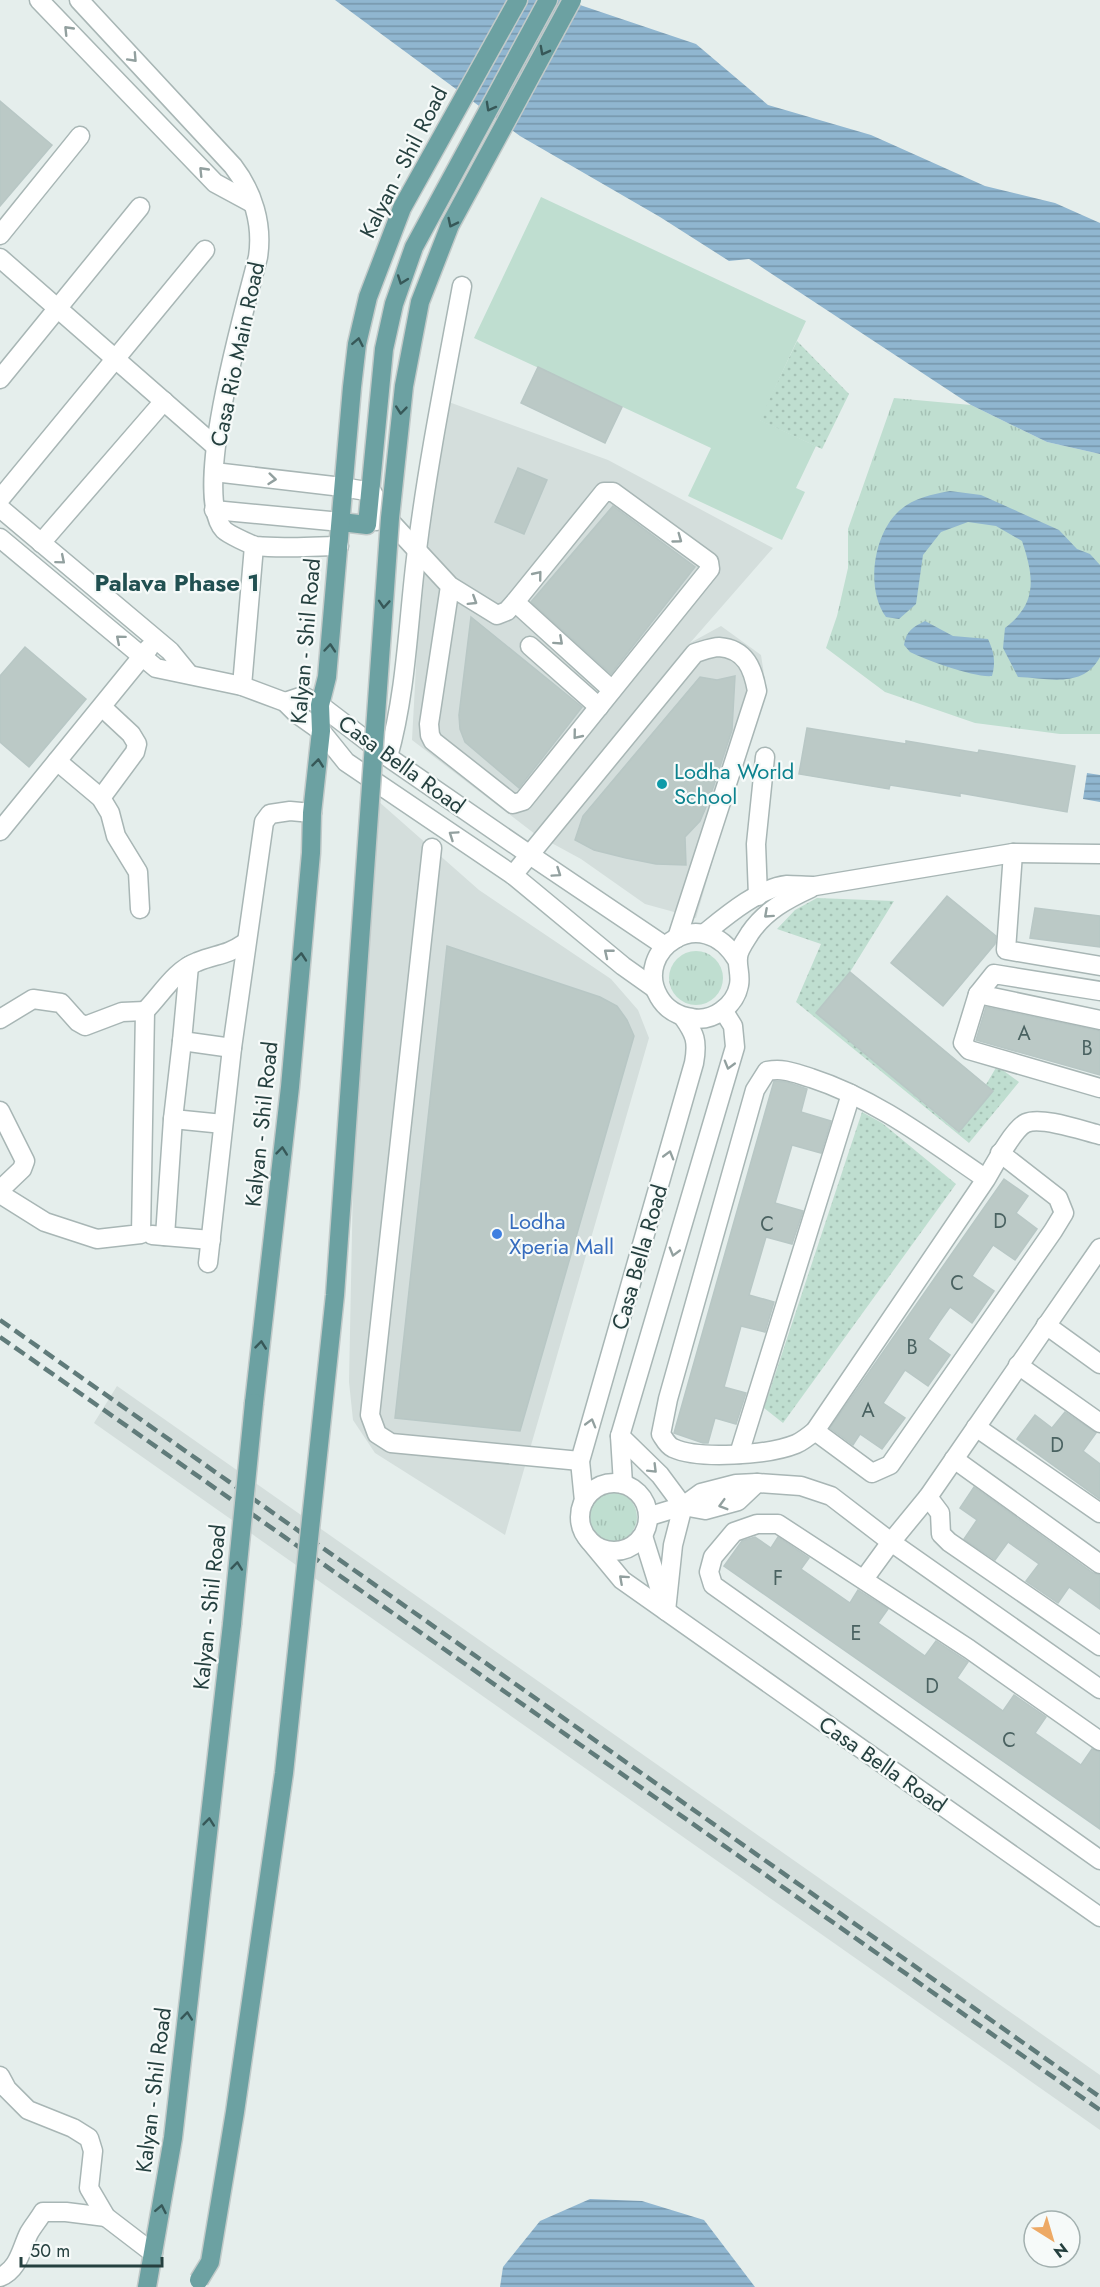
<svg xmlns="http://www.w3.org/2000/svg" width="1100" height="2287" font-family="Jost,sans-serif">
<defs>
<pattern id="grass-tufts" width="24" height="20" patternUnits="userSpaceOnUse" patternTransform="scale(1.5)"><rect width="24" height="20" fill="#bfded0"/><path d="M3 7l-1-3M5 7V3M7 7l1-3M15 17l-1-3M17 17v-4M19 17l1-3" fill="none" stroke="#a4c0b4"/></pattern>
<pattern id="park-dots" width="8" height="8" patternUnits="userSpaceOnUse" patternTransform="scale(1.5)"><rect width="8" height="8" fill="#bfded0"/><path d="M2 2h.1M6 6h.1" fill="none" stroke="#a4c0b4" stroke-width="1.8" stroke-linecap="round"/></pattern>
<pattern id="water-rules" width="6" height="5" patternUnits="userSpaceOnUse" patternTransform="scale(1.5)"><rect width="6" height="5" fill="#90b6d0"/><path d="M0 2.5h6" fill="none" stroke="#7595aa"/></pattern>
</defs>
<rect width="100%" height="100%" fill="#e5eeec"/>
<!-- built -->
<g fill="#d4dedc">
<path d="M446 401 608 460 773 548 690 643 721 626 761 655 765 681 696 918 645 904 581 859 535 834 412 740 421 575Z"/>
<path d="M361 786 479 890 611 979 638 1010 649 1038 505 1535 375 1453 353 1420 349 1382Z"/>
<path d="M117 1386 1100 2075V2130L94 1423Z"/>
</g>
<!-- grass -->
<g fill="url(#grass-tufts)">
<path d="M894 398 971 405 1047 442 1100 454V734H1060L975 723 885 692 826 648 837 616 848 568V529Z"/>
<circle cx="696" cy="978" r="27"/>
<circle cx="612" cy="1517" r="25"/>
</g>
<!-- park -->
<g fill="url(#park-dots)">
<path d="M797 341 849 394 822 449 759 420Z"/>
<path d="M817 898 894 901 850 972 816 1013 958 1132 997 1066 1019 1082 969 1143 796 1002 821 944 777 929 795 910Z"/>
<path d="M862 1112 882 1123 956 1184 783 1423 764 1408Z"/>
</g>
<!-- pitch -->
<path fill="#bfded0" d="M541 197 806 321 760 420 816 446 796 488 805 492 782 540 688 496 711 448 474 338Z"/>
<!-- water -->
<g fill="url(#water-rules)">
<path d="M335 0H573L580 5 696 44 768 105 871 135 985 186 1055 203 1100 223V454L1047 442 971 405 749 259 729 261 660 217 520 136Z"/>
<path d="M950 491 981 495 1059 530 1077 549 1090 554 1100 565V657C1083 689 1048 678 1018 677L1003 648 1005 628C1038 603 1034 577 1022 541L996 526 968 522 941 532 923 555 916 604 899 619 886 617C866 590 873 538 896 514 911 498 930 495 950 491Z"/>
<path d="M925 621 953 636 988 639C994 652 996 662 992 676 975 678 926 660 910 652L904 645C906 631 913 627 925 621Z"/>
<path d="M1087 773 1100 775V802L1083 799Z"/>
<path d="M590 2199 642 2201 704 2220 755 2287H500L503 2267 540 2221Z"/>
</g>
<!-- building -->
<g fill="#bbc9c6" stroke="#b8c7c5" stroke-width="1.5">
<path d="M0 101 52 145 0 206Z"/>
<path d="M538 367 622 407 605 443 521 403Z"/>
<path d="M518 468 547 480 524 534 495 522Z"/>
<path d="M613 506 695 567 611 674 531 602Z"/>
<path d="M471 617 582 707 519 788 465 742 460 729 459 715Z"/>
<path d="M25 647 86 699 29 767 0 742V676Z"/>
<path d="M735 676 732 730 709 800 700 821 685 837 686 865 656 864 626 858 594 850 575 840 583 816 700 677 717 680Z"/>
<path d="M807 728 906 744V741L978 753 979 750 1075 766 1067 812 960 793V796L890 785 889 789 799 774Z"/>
<path d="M947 896 996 936 995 944 943 1006 891 963Z"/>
<path d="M1035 908 1100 916V947L1030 938Z"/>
<path d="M447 946 600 997 617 1006 627 1020 634 1036 520 1431 395 1418Z"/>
<path d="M850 972 993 1091 959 1132 816 1013Z"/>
<path d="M986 1007 1100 1031V1075L976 1040Z"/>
<path d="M774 1081 787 1082 807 1089 801 1112 831 1121 821 1153 792 1145 775 1203 803 1211 792 1244 766 1237 749 1295 774 1302 765 1332 741 1326 724 1387 746 1393 736 1424 715 1418 708 1443H703L674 1433Z"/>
<path d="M1004 1179 1028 1196 1016 1213 1037 1229 1015 1260 993 1245 984 1258 972 1276 994 1291 972 1323 950 1307 940 1321 928 1339 950 1355 928 1386 905 1370 883 1403 905 1418 882 1449 860 1434 853 1445 830 1428Z"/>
<path d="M1065 1412 1096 1433 1083 1451 1100 1464V1499L1017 1439 1035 1415 1052 1428Z"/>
<path d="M974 1487 1093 1573 1100 1575V1609L1069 1587 1058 1603 1026 1581 1039 1564 1008 1542 995 1560 964 1539 977 1520 960 1508Z"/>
<path d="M755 1537 771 1548 778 1537 809 1558 801 1569 850 1603 858 1590 888 1609 878 1623 925 1656 936 1641 968 1662 957 1678 1003 1711 1014 1695 1046 1717 1035 1733 1081 1765 1092 1749 1100 1752V1829L724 1566 742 1541Z"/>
</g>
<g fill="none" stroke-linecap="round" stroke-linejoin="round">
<!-- minor casing -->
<g stroke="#a8b6b5" stroke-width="21">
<g id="minor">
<path d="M39 0 215 183 252 203"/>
<path d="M79 0 233 166C253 192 263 224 258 257 246 305 190 495 224 530 228 534 251 545 256 546 283 549 312 546 339 546"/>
<path d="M0 235 80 136"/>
<path d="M0 258 215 446"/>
<path d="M0 379 140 207"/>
<path d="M214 472 342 487 372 492 387 518 377 521"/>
<path d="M0 499 205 250"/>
<path d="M0 508 170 651 188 673"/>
<path d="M214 510 341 522"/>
<path d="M387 518 450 586 497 615 507 611 515 602 604 492H613L709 562 710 569 523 801 513 804 433 741 430 735 429 724 450 586"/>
<path d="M0 538 156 668 242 686 285 702 297 714 321 731 346 762 513 875 623 966 654 988"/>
<path d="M41 543 164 401"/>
<path d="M515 602 612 690"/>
<path d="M530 646 599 707"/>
<path d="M242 686 254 546"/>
<path d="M285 702 303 696 320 705 388 757 530 855 665 946"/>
<path d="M388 757C407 690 408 619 417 550 428 461 446 373 462 286"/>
<path d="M57 761 101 798 110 813 116 836 138 872 140 909"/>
<path d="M101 798 135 752 137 744 131 734 102 707"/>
<path d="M0 831 149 648"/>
<path d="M432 848 370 1415 377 1434 391 1443 580 1461"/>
<path d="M1013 853 1006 950 1100 966"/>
<path d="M513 875 695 653C702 651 712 647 719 647 746 649 753 669 757 691L677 938"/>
<path d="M758 896 756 844 765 757"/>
<path d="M705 933C726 916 759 888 787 885 796 885 806 886 815 886L1013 853 1100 854"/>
<path d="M737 960C702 901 632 951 659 997 666 1009 678 1016 692 1018 713 1022 735 1006 739 985 741 975 737 967 738 958 738 950 746 940 750 933 765 911 787 899 811 888"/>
<path d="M189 966 182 1041 232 1048"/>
<path d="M1100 991 994 974 978 994 963 1043 969 1050 1100 1088"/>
<path d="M978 994 1100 1020"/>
<path d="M145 1011C161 995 175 970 197 962 216 954 226 956 245 943"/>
<path d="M0 1019 33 999 61 1003 78 1022 85 1026 122 1012 145 1011"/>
<path d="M0 1111 25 1161 22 1169 0 1190"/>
<path d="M173 1119 223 1124"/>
<path d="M986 1179C930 1141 876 1099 811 1078 794 1073 785 1068 767 1071L755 1090 668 1399 661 1434C665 1440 667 1445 673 1448 699 1460 769 1455 796 1444 803 1441 809 1436 815 1431L986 1179C993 1167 1014 1128 1026 1123 1042 1116 1083 1131 1100 1135"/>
<path d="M0 1194 45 1222 97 1239 141 1234 145 1011"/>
<path d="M152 1235 211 1240"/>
<path d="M165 1236 173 1119 182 1041"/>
<path d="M208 1263 232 1048 264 822 270 814 290 811 312 813"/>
<path d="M1046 1325 1100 1364"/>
<path d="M1018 1365 1100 1423"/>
<path d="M976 1427 1100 1513"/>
<path d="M815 1431 872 1473 890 1465 1053 1231 1064 1213 1058 1198 1000 1153"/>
<path d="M620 1436 660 1475 683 1506 705 1510 738 1501 757 1483"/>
<path d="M739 1454 851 1094"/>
<path d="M954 1459 1100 1564"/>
<circle cx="614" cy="1517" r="34"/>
<path d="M623 1484 620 1436 735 1047 733 1026 723 1010"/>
<path d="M928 1497 940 1513 941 1534 949 1542 1100 1646"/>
<path d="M584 1501 580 1461 694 1063C698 1041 695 1034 683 1017"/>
<path d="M650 1516 683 1506 701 1493 736 1484 757 1483 801 1486 831 1496 891 1542 1100 1689"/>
<path d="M643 1536 664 1603"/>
<path d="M588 1539 622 1580 1100 1917"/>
<path d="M864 1579 891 1542 928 1497 1100 1248"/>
<path d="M666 1611 673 1545 683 1506"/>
<path d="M1100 1741 969 1649 778 1524H757L734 1532 713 1557 709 1572 713 1585 1100 1860"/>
<path d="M0 2076 7 2089 28 2110 73 2128 89 2138 93 2151 89 2188 106 2217 153 2253"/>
<path d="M0 2277C19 2269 21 2249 29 2233 33 2226 39 2219 43 2212H66L106 2217"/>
</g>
</g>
<!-- major casing -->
<g stroke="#c2cac9" stroke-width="21">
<g id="major">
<path d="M341 522 367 525 384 349 394 304 414 247 548 0"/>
<path d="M254 1403 290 1087 311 853 312 813 321 731 320 705 327 677 352 387 357 344 368 297 402 208 518 0"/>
<path d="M147 2287 173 2138 232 1624"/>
</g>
</g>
<!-- minor -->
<use href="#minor" stroke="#fff" stroke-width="18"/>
<!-- major -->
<use href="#major" stroke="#6ca1a2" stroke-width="18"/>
<!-- rail -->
<g stroke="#607b7a" stroke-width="4.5" stroke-dasharray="12 6" stroke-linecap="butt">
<path d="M0 1320 1100 2097"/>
<path d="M0 1337 1100 2110"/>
</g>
<!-- major-bridge casing -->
<g stroke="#c2cac9" stroke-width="21" stroke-linecap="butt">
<g id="major-bridge">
<path d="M232 1624 254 1403"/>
<path d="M199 2280 210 2262 235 2112 284 1773 335 1295 390 518 404 386 420 302 450 225 572 0"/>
</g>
</g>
<!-- major-bridge -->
<use href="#major-bridge" stroke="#6ca1a2" stroke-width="18"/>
</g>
<!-- one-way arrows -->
<defs><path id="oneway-chevron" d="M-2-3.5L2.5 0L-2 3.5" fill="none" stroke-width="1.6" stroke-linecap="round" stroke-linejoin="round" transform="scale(1.5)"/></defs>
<g stroke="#92a09f">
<use href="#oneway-chevron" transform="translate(68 30) rotate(-134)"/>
<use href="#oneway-chevron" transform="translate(133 58) rotate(47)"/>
<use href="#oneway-chevron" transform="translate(203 171) rotate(-134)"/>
<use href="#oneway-chevron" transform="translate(272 479) rotate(6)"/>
<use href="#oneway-chevron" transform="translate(678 539) rotate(36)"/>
<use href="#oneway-chevron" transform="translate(61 560) rotate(40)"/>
<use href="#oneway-chevron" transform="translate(538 575) rotate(-51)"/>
<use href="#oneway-chevron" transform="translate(473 601) rotate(32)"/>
<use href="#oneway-chevron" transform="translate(120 639) rotate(-140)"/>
<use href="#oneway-chevron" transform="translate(559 641) rotate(42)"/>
<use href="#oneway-chevron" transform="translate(577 735) rotate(129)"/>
<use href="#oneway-chevron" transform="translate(453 835) rotate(-146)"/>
<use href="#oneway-chevron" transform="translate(557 873) rotate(34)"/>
<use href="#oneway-chevron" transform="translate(768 914) rotate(138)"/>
<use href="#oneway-chevron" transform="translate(608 953) rotate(-141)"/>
<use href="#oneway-chevron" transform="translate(729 1065) rotate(106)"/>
<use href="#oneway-chevron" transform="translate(669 1155) rotate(-74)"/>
<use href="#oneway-chevron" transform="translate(674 1252) rotate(106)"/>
<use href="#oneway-chevron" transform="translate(591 1423) rotate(-74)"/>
<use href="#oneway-chevron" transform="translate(653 1469) rotate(45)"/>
<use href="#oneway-chevron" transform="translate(723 1505) rotate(164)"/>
<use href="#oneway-chevron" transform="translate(623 1579) rotate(-138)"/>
</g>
<g stroke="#375858">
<use href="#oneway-chevron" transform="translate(544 51) rotate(118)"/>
<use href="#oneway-chevron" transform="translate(490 107) rotate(119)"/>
<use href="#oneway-chevron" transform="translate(452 223) rotate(116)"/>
<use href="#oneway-chevron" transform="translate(402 280) rotate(110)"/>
<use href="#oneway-chevron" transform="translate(358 342) rotate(-79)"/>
<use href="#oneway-chevron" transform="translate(401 410) rotate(96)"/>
<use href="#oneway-chevron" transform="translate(384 604) rotate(94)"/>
<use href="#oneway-chevron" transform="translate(330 648) rotate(-85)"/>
<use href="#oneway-chevron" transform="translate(318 763) rotate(-84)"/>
<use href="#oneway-chevron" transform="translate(301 957) rotate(-85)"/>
<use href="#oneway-chevron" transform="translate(282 1151) rotate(-84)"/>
<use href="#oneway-chevron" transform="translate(261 1345) rotate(-84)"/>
<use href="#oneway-chevron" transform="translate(237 1566) rotate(-84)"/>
<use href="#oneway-chevron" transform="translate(209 1822) rotate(-84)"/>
<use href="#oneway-chevron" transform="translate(187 2016) rotate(-84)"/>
<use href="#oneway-chevron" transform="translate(161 2209) rotate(-79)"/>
</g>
<!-- markers -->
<circle fill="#0f9aa8" stroke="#f6faf9" stroke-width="2" cx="662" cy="784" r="6"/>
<circle fill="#3f7fe0" stroke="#f6faf9" stroke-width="2" cx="497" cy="1234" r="6"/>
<g text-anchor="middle" stroke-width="4.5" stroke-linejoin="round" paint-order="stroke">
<!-- number labels -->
<g font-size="20" fill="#4a6261">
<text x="1024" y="1040">A</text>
<text x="1087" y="1055">B</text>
<text x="1000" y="1228">D</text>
<text x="767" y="1231">C</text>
<text x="957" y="1290">C</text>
<text x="912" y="1354">B</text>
<text x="868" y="1417">A</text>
<text x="1057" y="1452">D</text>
<text x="778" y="1585">F</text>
<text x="856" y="1640">E</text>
<text x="932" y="1693">D</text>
<text x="1009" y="1747">C</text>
</g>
<!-- street labels -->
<g font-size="22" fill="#25403f" stroke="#f6faf9">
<text transform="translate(403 162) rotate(-63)" y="8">Kalyan - Shil Road</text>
<text transform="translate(237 354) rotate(-78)" y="8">Casa Rio Main Road</text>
<text transform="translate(305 641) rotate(-85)" y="8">Kalyan - Shil Road</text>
<text transform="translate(402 764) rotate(36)" y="8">Casa Bella Road</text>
<text transform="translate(261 1124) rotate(-84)" y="8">Kalyan - Shil Road</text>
<text transform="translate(639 1257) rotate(-74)" y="8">Casa Bella Road</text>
<text transform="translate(209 1607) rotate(-84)" y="8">Kalyan - Shil Road</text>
<text transform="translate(883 1764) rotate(35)" y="8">Casa Bella Road</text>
<text transform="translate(153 2090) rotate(-83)" y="8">Kalyan - Shil Road</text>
</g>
<!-- culture labels -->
<g font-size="22" fill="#0d838f" stroke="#f6faf9" text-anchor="start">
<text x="674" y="779">Lodha World<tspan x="674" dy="25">School</tspan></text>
</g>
<!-- shop labels -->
<g font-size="22" fill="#366cbe" stroke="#f6faf9" text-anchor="start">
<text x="509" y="1229">Lodha<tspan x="509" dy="25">Xperia Mall</tspan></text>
</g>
<!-- neighbourhood labels -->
<g font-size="24" font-weight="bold" fill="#215051" stroke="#f6faf9">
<text x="177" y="591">Palava Phase 1</text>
</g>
</g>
<!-- north arrow -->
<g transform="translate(1052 2239) rotate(143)"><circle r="28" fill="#f6faf9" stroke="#a2b0af" stroke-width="1.5"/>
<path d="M0-4.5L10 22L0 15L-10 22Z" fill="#eda965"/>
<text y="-9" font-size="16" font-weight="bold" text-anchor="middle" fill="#25403f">N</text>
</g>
<!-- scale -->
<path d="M21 2257v9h141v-9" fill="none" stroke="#25403f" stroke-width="3"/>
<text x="30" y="2257" font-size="18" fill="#25403f" stroke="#f6faf9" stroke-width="4.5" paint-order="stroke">50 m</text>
</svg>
